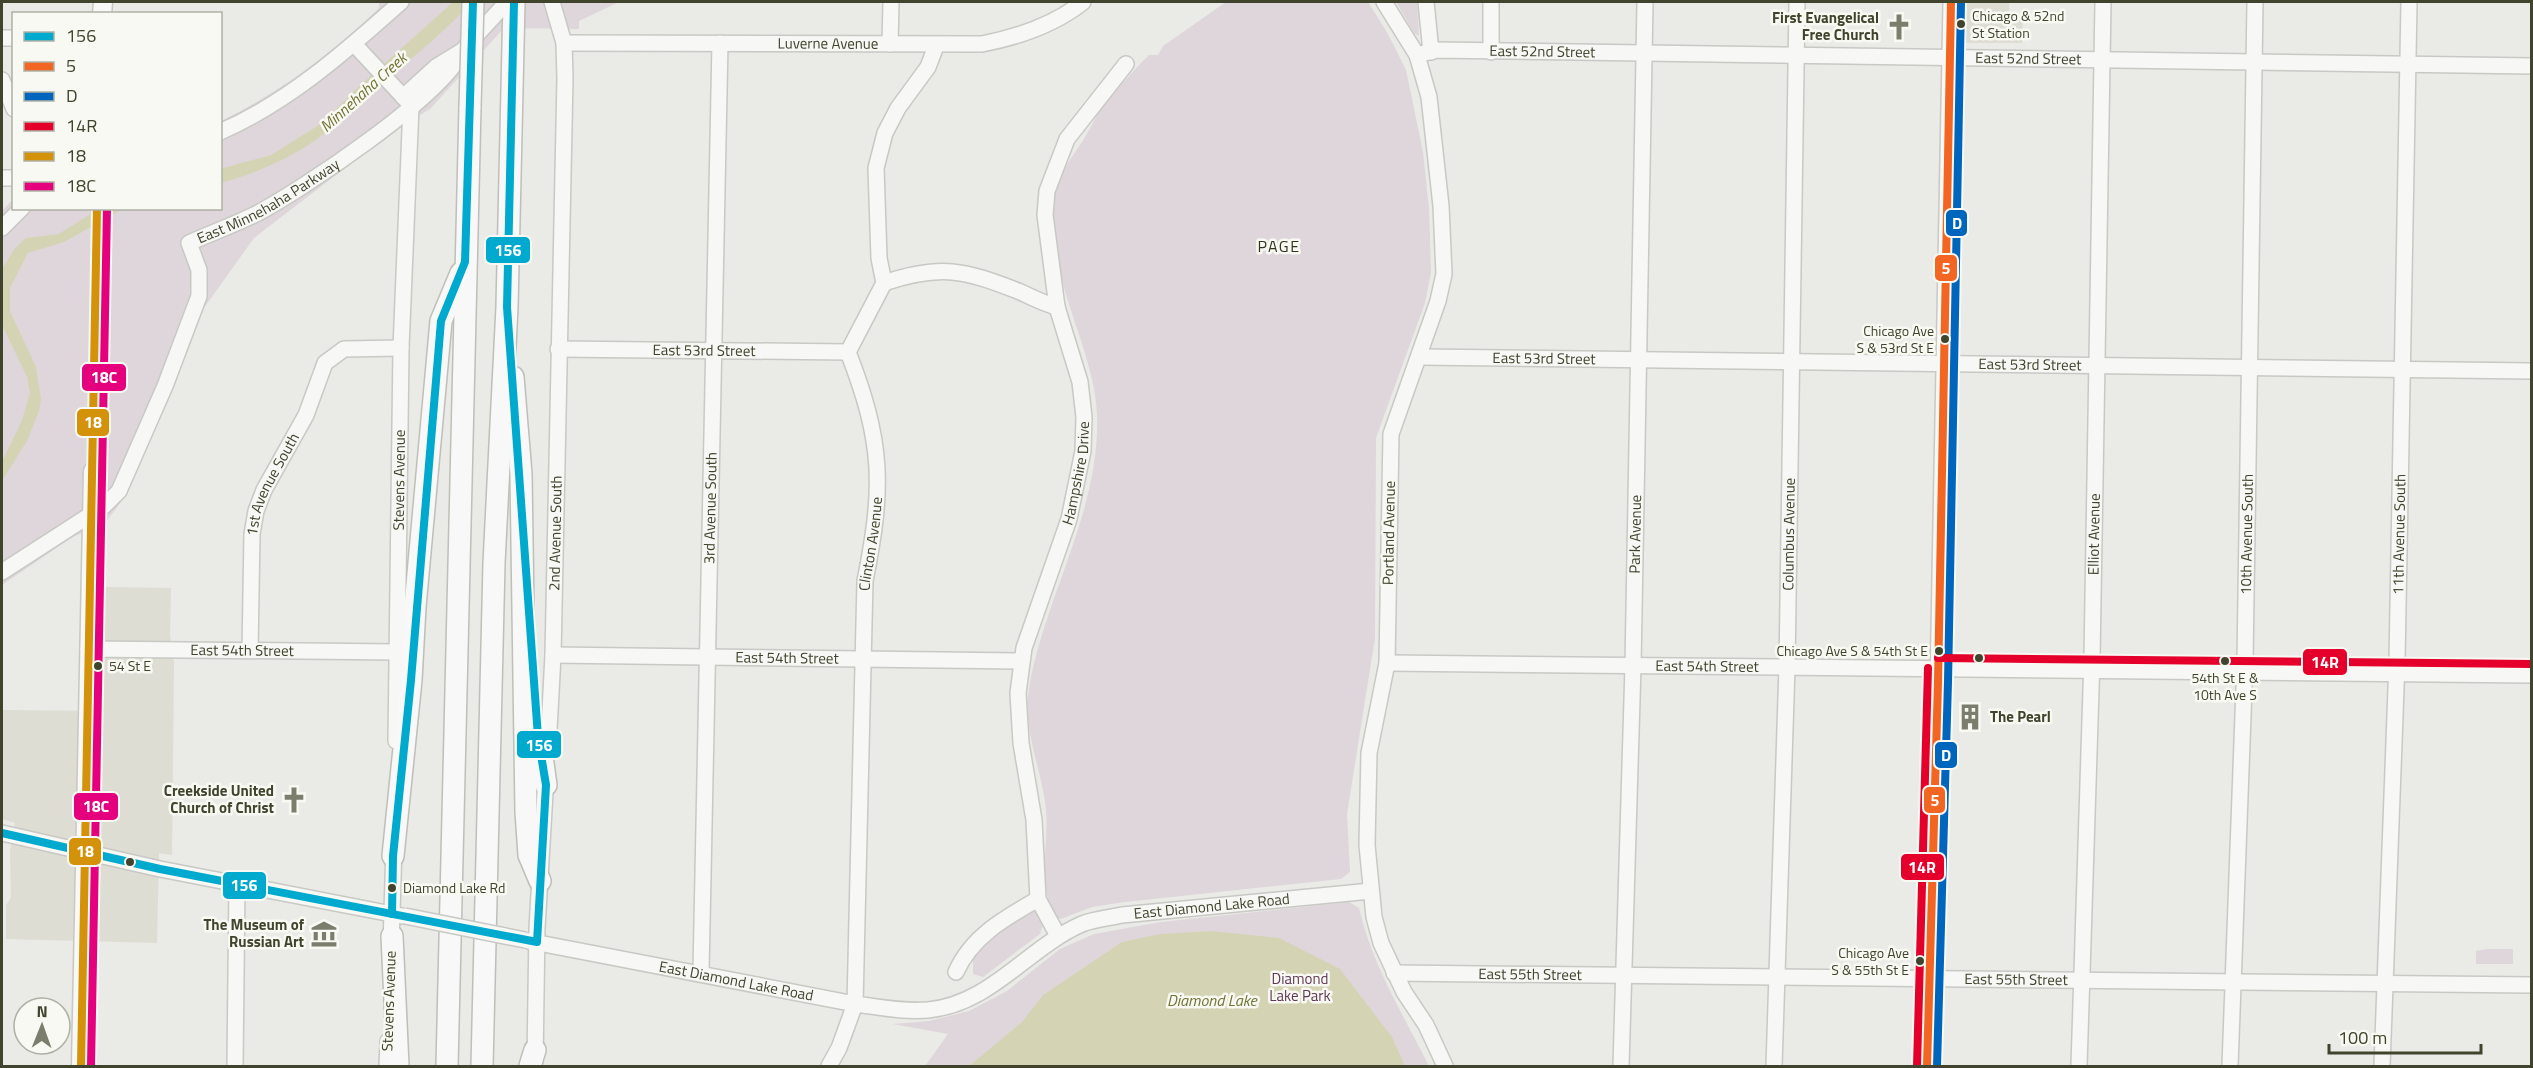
<svg xmlns="http://www.w3.org/2000/svg" width="2533" height="1068" font-family="'Titillium Web',sans-serif">
<rect width="100%" height="100%" fill="#eaeae6"/>
<!-- built -->
<g fill="#ddddd4">
<path d="M1966 2H2009V17H2023L2022 43H1966Z"/>
<path d="M104 587 171 588 170 635 174 663 172 855 159 853 157 943 6 939V905L11 898 10 851 15 823 2 819V710L101 711Z"/>
</g>
<!-- green -->
<g fill="#ded6db">
<path d="M379 2H619L579 21V29L504 28 430 109 393 131 254 238 204 308 168 401 123 499 106 522 71 538 2 585V211L13 199 14 208H220L221 121C280 92 331 54 379 8Z"/>
<path d="M1226 2H1368L1388 34 1406 70 1423 152 1429 208 1431 272 1425 303 1376 438 1375 638 1347 814 1350 872 1341 879 1125 902 1092 907 1061 919 1056 917C1036 884 1049 847 1046 810 1042 769 1022 730 1029 688 1045 595 1101 510 1097 413 1094 346 1040 263 1054 194 1059 175 1071 158 1082 142 1090 130 1095 117 1103 106 1117 88 1133 71 1149 55H1158L1163 46Z"/>
<path d="M1396 2H1417L1419 36 1414 33Z"/>
<path d="M1349 902 1359 908C1372 965 1403 1014 1429 1066H925L948 1034 893 1024 929 1021 969 1011 1007 991 1060 949 1094 934 1161 922Z"/>
<path d="M1031 910 1037 913 1043 924 1040 934 983 977 973 974V956L987 942Z"/>
<path d="M2487 949H2513V964H2476V951Z"/>
</g>
<!-- water -->
<g fill="#d4d4b5">
<path d="M453 2H472C460 15 411 64 396 67 339 127 302 160 221 183L220 169 271 155 322 123 355 90Z"/>
<path d="M100 208 123 209 64 242 28 253 10 288V311L36 367 41 399 39 411 27 441 2 481V462L22 420 30 393 27 377 2 325V269L15 248 26 238 59 234Z"/>
<path d="M1212 931 1279 938 1340 969 1392 1037 1405 1066H969L1022 1022 1043 995 1122 942 1160 934Z"/>
</g>
<g fill="none" stroke-linecap="round" stroke-linejoin="round">
<!-- minor casing -->
<g stroke="#c8c8c4" stroke-width="18">
<g id="minor">
<path d="M1384 2 1417 55 1429 97 1441 206 1444 274 1438 301 1391 434 1387 663 1369 753 1367 845 1374 917 1381 943 1404 992 1426 1025 1445 1066"/>
<path d="M1426 2 1431 52"/>
<path d="M2 38H14"/>
<path id="s1" d="M564 43 982 44C1018 37 1054 25 1083 2"/>
<path d="M354 44 409 103"/>
<path d="M890 44 891 2"/>
<path d="M1491 52V2"/>
<path id="s2" d="M1417 55 1436 50 2532 66"/>
<path d="M2 80 14 109"/>
<path d="M403 97 436 67 462 51 507 2"/>
<path d="M220 132C289 102 346 51 401 2"/>
<path d="M2 178H14"/>
<path d="M2 228 22 208"/>
<path d="M884 283C941 264 964 270 1018 291 1032 297 1042 303 1057 307"/>
<path id="s3" d="M558 349 848 352"/>
<path id="s4" d="M1420 357 2532 371"/>
<path id="s5" d="M2 572 104 506 119 491 165 386 199 296V270L189 243C211 233 234 225 256 214 300 191 446 94 462 51"/>
<path id="s6" d="M88 649 398 652"/>
<path id="s7" d="M250 650 252 534 256 511 264 490 306 415 325 363 344 349 401 348"/>
<path id="s8" d="M553 655 1022 661"/>
<path id="s9" d="M1387 663 2532 675"/>
<path id="s10" d="M396 741 401 348 411 106"/>
<path id="s11" d="M548 749 553 655 565 78 564 43 552 2"/>
<path d="M2 833 160 869 402 916"/>
<path id="s12" d="M1058 936 1038 899 1034 820 1021 743 1018 693 1024 648 1069 519 1083 451 1084 417 1080 382 1057 307 1045 215 1047 191 1067 139 1126 64"/>
<path id="s13" d="M528 941 855 1004C879 1007 903 1012 928 1010 991 1004 1027 948 1082 924 1094 919 1109 918 1122 915L1371 891"/>
<path d="M391 945 394 846"/>
<path id="s14" d="M701 972 720 43"/>
<path d="M956 972C972 936 1005 918 1038 899"/>
<path id="s15" d="M1394 973 2532 985"/>
<path d="M535 1061 537 928 546 776"/>
<path d="M235 1066 237 884"/>
<path d="M387 1066 388 1041"/>
<path id="s16" d="M829 1066 839 1048 855 1004 865 581C884 486 883 442 848 352L884 283 879 258 876 168 885 133 898 108 928 67 936 46"/>
<path id="s17" d="M1621 1066 1633 666 1645 2"/>
<path id="s18" d="M1774 1066 1787 667 1797 2"/>
<path d="M1927 1066 1938 682 1951 2"/>
<path id="s19" d="M2079 1066 2092 658 2103 2"/>
<path id="s20" d="M2230 1066 2245 661 2255 2"/>
<path id="s21" d="M2382 1066 2397 661 2409 2"/>
</g>
</g>
<!-- major casing -->
<g stroke="#c7c8c2" stroke-width="21">
<g id="major">
<path d="M102 14 103 2"/>
<path d="M81 1066 93 471"/>
</g>
</g>
<!-- highway casing -->
<g stroke="#bebfb8" stroke-width="24">
<g id="highway">
<path d="M513 377 521 474 526 812 529 855 540 881"/>
<path d="M538 728 546 785"/>
<path d="M393 856 411 680 415 607 441 321 461 273"/>
<path d="M392 936 398 1066"/>
<path d="M447 1066 470 107"/>
<path d="M482 1066 494 563 507 307 514 2"/>
<path d="M530 1066 535 1050"/>
</g>
</g>
<!-- minor -->
<use href="#minor" stroke="#f7f7f5" stroke-width="15"/>
<!-- major -->
<use href="#major" stroke="#f8f8f8" stroke-width="18"/>
<!-- highway -->
<use href="#highway" stroke="#f8f8f8" stroke-width="21"/>
<!-- minor-bridge casing -->
<g stroke="#c8c8c4" stroke-width="18" stroke-linecap="butt">
<path id="minor-bridge" d="M405 916 525 940"/>
</g>
<!-- highway-bridge casing -->
<g stroke="#bebfb8" stroke-width="24" stroke-linecap="butt">
<path id="highway-bridge" d="M470 107 473 2"/>
</g>
<!-- minor-bridge -->
<use href="#minor-bridge" stroke="#f7f7f5" stroke-width="15"/>
<!-- highway-bridge -->
<use href="#highway-bridge" stroke="#f8f8f8" stroke-width="21"/>
<!-- bus-1 casing -->
<g stroke="#f9f9f4" stroke-width="12">
<g id="bus-1">
<path d="M2 833 160 869 537 942 546 785 538 737 507 307 514 2"/>
<path d="M392 914 393 856 411 680 441 321 465 262 473 2"/>
</g>
</g>
<!-- bus-2 casing -->
<g stroke="#f9f9f4" stroke-width="12">
<path id="bus-2" d="M1927 1066 1938 682 1951 2"/>
</g>
<!-- bus-3 casing -->
<g stroke="#f9f9f4" stroke-width="12">
<path id="bus-3" d="M1937 1066 1948 682 1961 2"/>
</g>
<!-- bus-4 casing -->
<g stroke="#f9f9f4" stroke-width="12">
<g id="bus-4">
<path d="M1938 658 2532 664"/>
<path d="M1917 1066 1928 668"/>
</g>
</g>
<!-- bus-5 casing -->
<g stroke="#f9f9f4" stroke-width="12">
<path id="bus-5" d="M81 1066 97 208"/>
</g>
<!-- bus-6 casing -->
<g stroke="#f9f9f4" stroke-width="12">
<path id="bus-6" d="M91 1066 107 208"/>
</g>
<!-- bus-1 -->
<use href="#bus-1" stroke="#00a9ce" stroke-width="8"/>
<!-- bus-2 -->
<use href="#bus-2" stroke="#f26522" stroke-width="8"/>
<!-- bus-3 -->
<use href="#bus-3" stroke="#0065bd" stroke-width="8"/>
<!-- bus-4 -->
<use href="#bus-4" stroke="#e4002b" stroke-width="8"/>
<!-- bus-5 -->
<use href="#bus-5" stroke="#d39209" stroke-width="8"/>
<!-- bus-6 -->
<use href="#bus-6" stroke="#e5007d" stroke-width="8"/>
</g>
<!-- icons -->
<defs>
<g id="church-bare" transform="scale(2.07)"><path d="M-1.2-6h2.4v3.5h3.3v2.4h-3.3V6h-2.4V-.1h-3.3v-2.4h3.3Z" fill="#7c7e6d" stroke="#f9f9f4" stroke-width="2.5" paint-order="stroke"/></g>
<g id="building-bare" transform="scale(2.07)"><path d="M-4-6H4V6H1V3H-1V6H-4ZM-2.5-4.3h1.7v1.8h-1.7ZM.8-4.3h1.7v1.8H.8ZM-2.5-1h1.7V.8h-1.7ZM.8-1h1.7V.8H.8Z" fill="#7c7e6d" stroke="#f9f9f4" stroke-width="2.5" paint-order="stroke"/></g>
<g id="museum-bare" transform="scale(2.07)"><path d="M0-6L6-3V-2H-6V-3ZM-5-1h2V3h-2ZM-1-1h2V3h-2ZM3-1h2V3H3ZM-6 4H6V6H-6Z" fill="#7c7e6d" stroke="#f9f9f4" stroke-width="2.5" paint-order="stroke"/></g>
</defs>
<g fill-rule="evenodd">
<use href="#church-bare" x="1899" y="27"/>
<use href="#building-bare" x="1970" y="717"/>
<use href="#church-bare" x="294" y="800"/>
<use href="#museum-bare" x="324" y="934"/>
</g>
<!-- markers -->
<g fill="#41442c" stroke="#f9f9f4" stroke-width="2">
<circle cx="1961" cy="24" r="5"/>
<circle cx="1945" cy="339" r="5"/>
<circle cx="1939" cy="651" r="5"/>
<circle cx="1979" cy="658" r="5"/>
<circle cx="2225" cy="661" r="5"/>
<circle cx="98" cy="666" r="5"/>
<circle cx="130" cy="862" r="5"/>
<circle cx="392" cy="888" r="5"/>
<circle cx="1920" cy="961" r="5"/>
</g>
<g text-anchor="middle" stroke-width="5" stroke-linejoin="round" paint-order="stroke">
<!-- bus labels -->
<g font-size="14" fill="#41442c" stroke="#f9f9f4" text-anchor="start">
<text x="1972" y="21">Chicago &amp; 52nd<tspan x="1972" dy="17">St Station</tspan></text>
<text x="1934" y="336" text-anchor="end">Chicago Ave<tspan x="1934" dy="17">S &amp; 53rd St E</tspan></text>
<text x="1928" y="656" text-anchor="end">Chicago Ave S &amp; 54th St E</text>
<text x="109" y="671">54 St E</text>
<text x="2225" y="683" text-anchor="middle">54th St E &amp;<tspan x="2225" dy="17">10th Ave S</tspan></text>
<text x="403" y="893">Diamond Lake Rd</text>
<text x="1909" y="958" text-anchor="end">Chicago Ave<tspan x="1909" dy="17">S &amp; 55th St E</tspan></text>
</g>
<!-- poi labels -->
<g font-size="15" font-weight="bold" fill="#41442c" stroke="#f9f9f4" text-anchor="end">
<text x="1879" y="23">First Evangelical<tspan x="1879" dy="17">Free Church</tspan></text>
<text x="1990" y="722" text-anchor="start">The Pearl</text>
<text x="274" y="796">Creekside United<tspan x="274" dy="17">Church of Christ</tspan></text>
<text x="304" y="930">The Museum of<tspan x="304" dy="17">Russian Art</tspan></text>
</g>
<!-- street labels -->
<g font-size="15" fill="#41442c" stroke="#f9f9f4">
<text dy="5" stroke="none"><textPath href="#s1" startOffset="264">Luverne Avenue</textPath></text>
<text dy="5" stroke="none"><textPath href="#s2" startOffset="126">East 52nd Street</textPath></text>
<text dy="5" stroke="none"><textPath href="#s2" startOffset="612">East 52nd Street</textPath></text>
<text dy="5" stroke="none"><textPath href="#s5" startOffset="498">East Minnehaha Parkway</textPath></text>
<text dy="5" stroke="none"><textPath href="#s3" startOffset="146">East 53rd Street</textPath></text>
<text dy="5" stroke="none"><textPath href="#s4" startOffset="124">East 53rd Street</textPath></text>
<text dy="5" stroke="none"><textPath href="#s4" startOffset="610">East 53rd Street</textPath></text>
<text dy="5" stroke="none"><textPath href="#s12" startOffset="478">Hampshire Drive</textPath></text>
<text dy="5" stroke="none"><textPath href="#s10" startOffset="261">Stevens Avenue</textPath></text>
<text dy="5" stroke="none"><textPath href="#s7" startOffset="170">1st Avenue South</textPath></text>
<text dy="5" stroke="none"><textPath href="#s14" startOffset="464">3rd Avenue South</textPath></text>
<text dy="5" stroke="none"><textPath href="#s11" startOffset="216">2nd Avenue South</textPath></text>
<text transform="translate(1389 533) rotate(-89)" y="5">Portland Avenue</text>
<text dy="5" stroke="none"><textPath href="#s17" startOffset="532">Park Avenue</textPath></text>
<text dy="5" stroke="none"><textPath href="#s18" startOffset="532">Columbus Avenue</textPath></text>
<text dy="5" stroke="none"><textPath href="#s19" startOffset="532">Elliot Avenue</textPath></text>
<text dy="5" stroke="none"><textPath href="#s20" startOffset="532">10th Avenue South</textPath></text>
<text dy="5" stroke="none"><textPath href="#s21" startOffset="532">11th Avenue South</textPath></text>
<text dy="5" stroke="none"><textPath href="#s16" startOffset="528">Clinton Avenue</textPath></text>
<text dy="5" stroke="none"><textPath href="#s6" startOffset="154">East 54th Street</textPath></text>
<text dy="5" stroke="none"><textPath href="#s8" startOffset="234">East 54th Street</textPath></text>
<text dy="5" stroke="none"><textPath href="#s9" startOffset="320">East 54th Street</textPath></text>
<text dy="5" stroke="none"><textPath href="#s13" startOffset="716">East Diamond Lake Road</textPath></text>
<text dy="5" stroke="none"><textPath href="#s15" startOffset="136">East 55th Street</textPath></text>
<text dy="5" stroke="none"><textPath href="#s15" startOffset="622">East 55th Street</textPath></text>
<text dy="5" stroke="none"><textPath href="#s13" startOffset="212">East Diamond Lake Road</textPath></text>
<text transform="translate(389 1001) rotate(-88)" y="5">Stevens Avenue</text>
</g>
<!-- park labels -->
<g font-size="15" fill="#603955" stroke="#f9f9f4">
<text x="1300" y="984">Diamond<tspan x="1300" dy="17">Lake Park</tspan></text>
</g>
<!-- water labels -->
<g font-size="16" font-style="italic" fill="#717334" stroke="#f9f9f4">
<text transform="translate(363 92) rotate(-42)" y="6">Minnehaha Creek</text>
<text x="1212" y="1006">Diamond Lake</text>
</g>
<!-- neighbourhood labels -->
<g font-size="16" letter-spacing="1.5" fill="#32351e" stroke="#f9f9f4">
<text x="1279" y="252">PAGE</text>
</g>
</g>
<g stroke="#f9f9f4" stroke-width="2">
<rect x="1945" y="209" width="23" height="28" rx="6" fill="#0065bd"/>
<rect x="485" y="236" width="46" height="28" rx="6" fill="#00a9ce"/>
<rect x="1934" y="254" width="24" height="28" rx="6" fill="#f26522"/>
<rect x="81" y="363" width="46" height="29" rx="6" fill="#e5007d"/>
<rect x="76" y="408" width="34" height="29" rx="6" fill="#d39209"/>
<rect x="2302" y="648" width="46" height="28" rx="6" fill="#e4002b"/>
<rect x="516" y="730" width="46" height="29" rx="6" fill="#00a9ce"/>
<rect x="1934" y="741" width="24" height="28" rx="6" fill="#0065bd"/>
<rect x="1923" y="786" width="23" height="28" rx="6" fill="#f26522"/>
<rect x="73" y="792" width="46" height="29" rx="6" fill="#e5007d"/>
<rect x="68" y="837" width="34" height="29" rx="6" fill="#d39209"/>
<rect x="1900" y="853" width="45" height="28" rx="6" fill="#e4002b"/>
<rect x="222" y="871" width="45" height="29" rx="6" fill="#00a9ce"/>
</g>
<g font-size="16" text-anchor="middle" font-weight="bold" fill="#fff">
<text x="1957" y="229">D</text>
<text x="508" y="256">156</text>
<text x="1946" y="274">5</text>
<text x="104" y="383">18C</text>
<text x="93" y="428">18</text>
<text x="2325" y="668">14R</text>
<text x="539" y="751">156</text>
<text x="1946" y="761">D</text>
<text x="1935" y="806">5</text>
<text x="96" y="812">18C</text>
<text x="85" y="857">18</text>
<text x="1922" y="873">14R</text>
<text x="244" y="891">156</text>
</g>
<!-- border -->
<rect width="2533" height="1068" fill="none" stroke="#41442c" stroke-width="6"/>
<!-- legend -->
<rect x="12" y="12" width="210" height="198" fill="#f9f9f4" stroke="#afb1a4" stroke-width="1.5"/>
<rect x="24" y="32" width="30" height="9" fill="#00a9ce" stroke="#afb1a4" stroke-width="1.5"/>
<text x="66" y="42" font-size="18" fill="#41442c">156</text>
<rect x="24" y="62" width="30" height="9" fill="#f26522" stroke="#afb1a4" stroke-width="1.5"/>
<text x="66" y="72" font-size="18" fill="#41442c">5</text>
<rect x="24" y="92" width="30" height="9" fill="#0065bd" stroke="#afb1a4" stroke-width="1.5"/>
<text x="66" y="102" font-size="18" fill="#41442c">D</text>
<rect x="24" y="122" width="30" height="9" fill="#e4002b" stroke="#afb1a4" stroke-width="1.5"/>
<text x="66" y="132" font-size="18" fill="#41442c">14R</text>
<rect x="24" y="152" width="30" height="9" fill="#d39209" stroke="#afb1a4" stroke-width="1.5"/>
<text x="66" y="162" font-size="18" fill="#41442c">18</text>
<rect x="24" y="182" width="30" height="9" fill="#e5007d" stroke="#afb1a4" stroke-width="1.5"/>
<text x="66" y="192" font-size="18" fill="#41442c">18C</text>
<!-- north arrow -->
<g transform="translate(42 1026) rotate(1)"><circle r="28" fill="#f9f9f4" stroke="#afb1a4" stroke-width="1.5"/>
<path d="M0-4.5L10 22L0 15L-10 22Z" fill="#7c7e6d"/>
<text y="-9" font-size="16" font-weight="bold" text-anchor="middle" fill="#41442c">N</text>
</g>
<!-- scale -->
<path d="M2329 1044v9h152v-9" fill="none" stroke="#41442c" stroke-width="3"/>
<text x="2338" y="1044" font-size="18" fill="#41442c" stroke="#f9f9f4" stroke-width="4.5" paint-order="stroke">100 m</text>
</svg>
